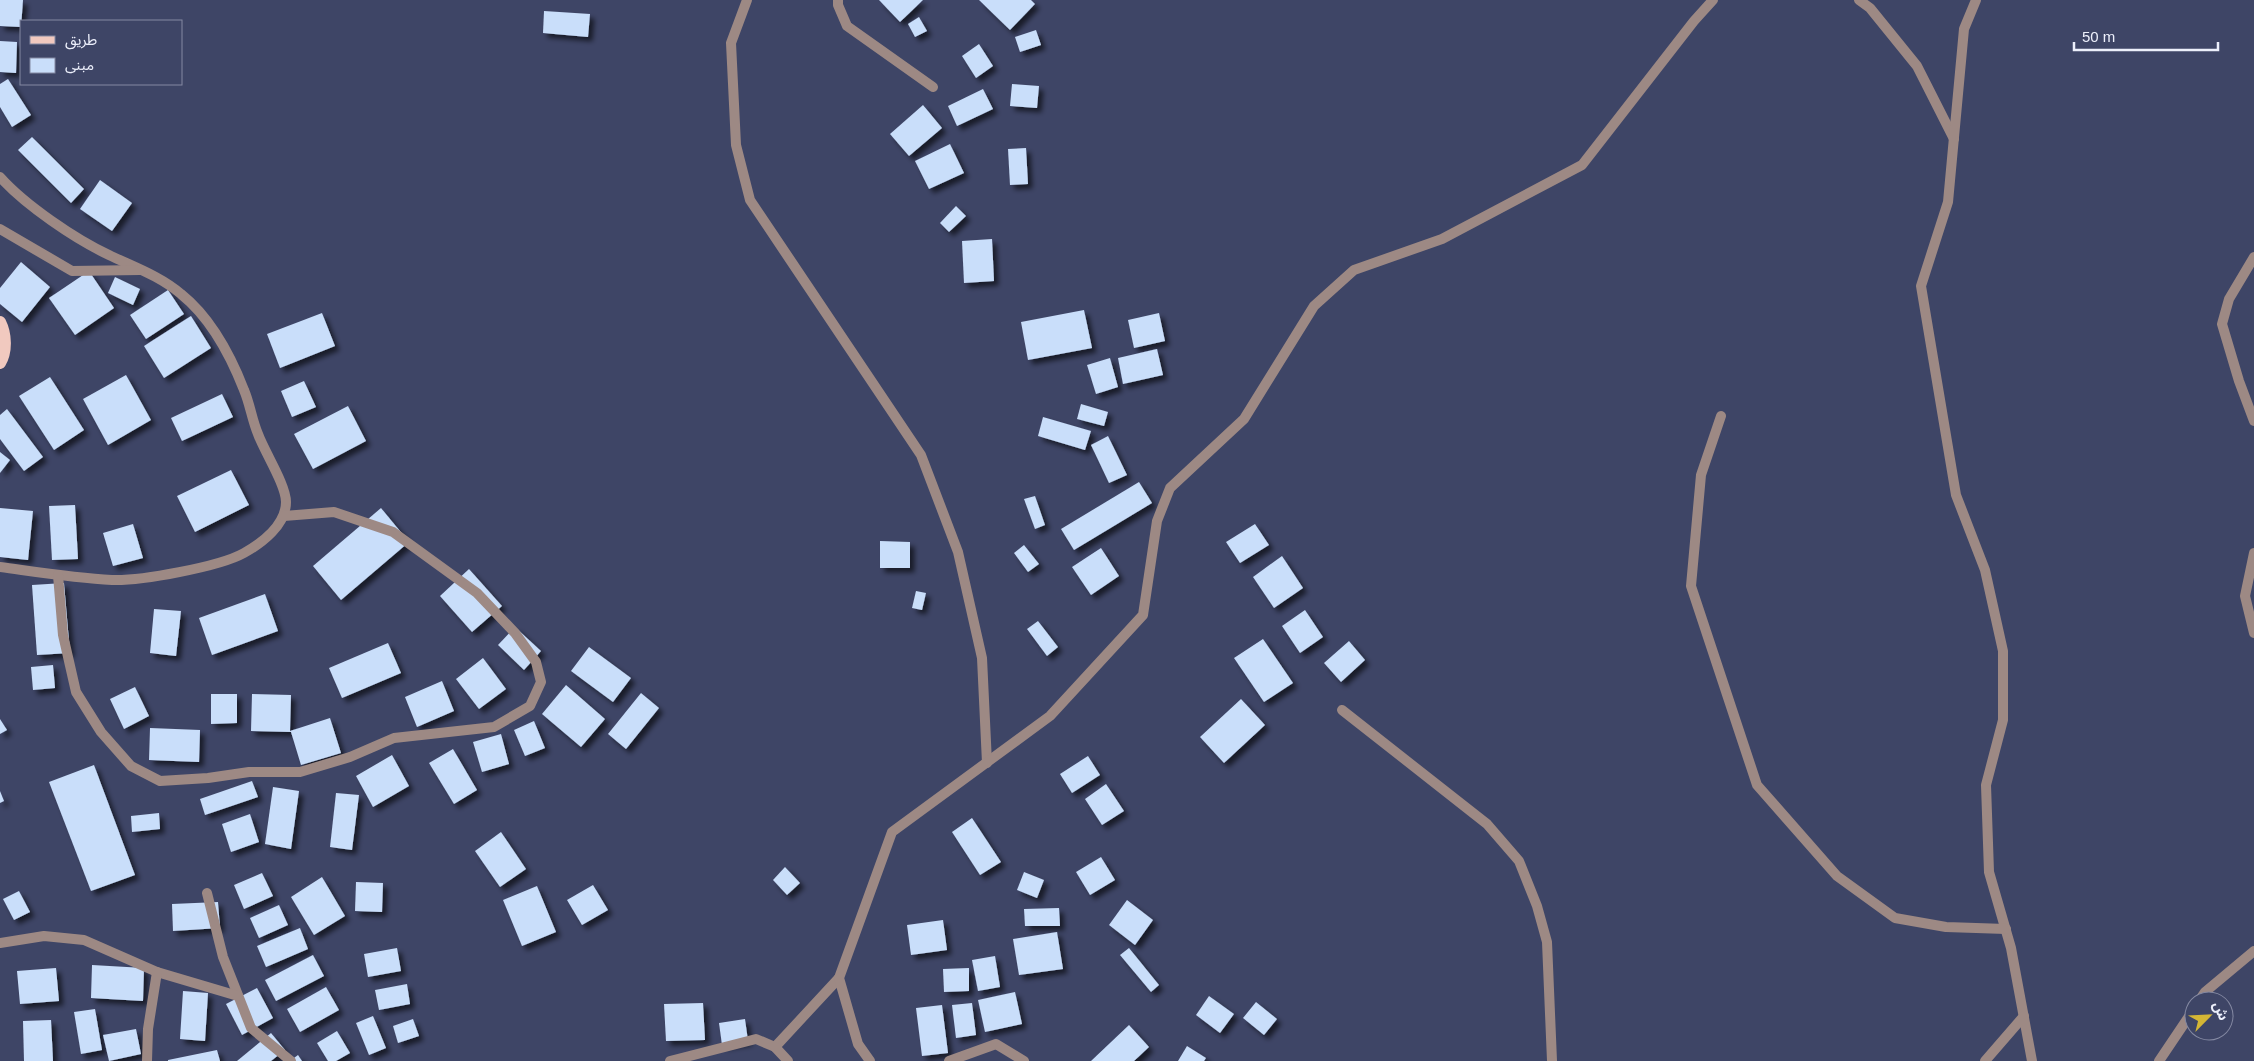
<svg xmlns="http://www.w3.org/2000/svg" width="2254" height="1061" font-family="Helvetica,'Noto Sans Arabic',sans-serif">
<defs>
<filter id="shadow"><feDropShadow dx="4.5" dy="4.5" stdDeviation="2.5" flood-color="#0009"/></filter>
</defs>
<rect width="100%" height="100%" fill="#3e4566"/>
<!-- building -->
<g fill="#c9defa" filter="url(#shadow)">
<path d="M0 0H23L21 27 0 26Z"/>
<path d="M879 0H923L900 22Z"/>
<path d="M979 0H1031L1035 4 1010 30Z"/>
<path d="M544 11 590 14 588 37 543 33Z"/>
<path d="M919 17 927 31 915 37 908 24Z"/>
<path d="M1036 30 1041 45 1020 52 1015 37Z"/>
<path d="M0 41 17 42 16 73 0 72Z"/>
<path d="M979 44 993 66 976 78 962 56Z"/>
<path d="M8 79 31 115 12 127 0 107V84Z"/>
<path d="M1012 84 1039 86 1037 108 1010 106Z"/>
<path d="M983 89 993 109 957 126 948 106Z"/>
<path d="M923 105 942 128 909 156 890 134Z"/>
<path d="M32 137 84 189 71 203 18 150Z"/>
<path d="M950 144 964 173 929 189 915 161Z"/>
<path d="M1026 148 1028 184 1010 185 1008 149Z"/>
<path d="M100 180 132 203 112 231 80 209Z"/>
<path d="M956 206 966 216 949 232 940 223Z"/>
<path d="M992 239 994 281 964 283 962 241Z"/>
<path d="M21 262 50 287 22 322 0 304V288Z"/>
<path d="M89 271 114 308 75 335 49 298Z"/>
<path d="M115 277 140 289 133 305 108 293Z"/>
<path d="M168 290 184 314 146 339 130 315Z"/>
<path d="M1084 310 1092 348 1028 360 1021 322Z"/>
<path d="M322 313 335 346 280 368 267 334Z"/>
<path d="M1159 313 1165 341 1134 348 1128 320Z"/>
<path d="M191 316 211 348 164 378 144 346Z"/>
<path d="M1157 349 1163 375 1123 384 1118 358Z"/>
<path d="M1110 358 1118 387 1096 394 1087 365Z"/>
<path d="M126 375 151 420 108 445 83 399Z"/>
<path d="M50 377 84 430 54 450 19 396Z"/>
<path d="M304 381 316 407 292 417 281 391Z"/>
<path d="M222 394 233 417 182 441 171 418Z"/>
<path d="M1081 404 1108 412 1104 426 1077 419Z"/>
<path d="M348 406 366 441 313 469 294 434Z"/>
<path d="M7 409 43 457 24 471 0 439V415Z"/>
<path d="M1043 417 1091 431 1085 450 1038 436Z"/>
<path d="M1108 436 1127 475 1109 483 1091 445Z"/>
<path d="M0 452 10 460 0 473Z"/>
<path d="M231 470 249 505 195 532 177 496Z"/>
<path d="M1139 482 1152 503 1074 550 1061 529Z"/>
<path d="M1035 496 1045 525 1035 529 1024 499Z"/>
<path d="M75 505 78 559 52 560 49 506Z"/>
<path d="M0 508 33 511 28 560 0 557Z"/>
<path d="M381 508 409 542 341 600 313 566Z"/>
<path d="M133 524 143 558 113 566 103 533Z"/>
<path d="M1255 524 1269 545 1240 563 1226 542Z"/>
<path d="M880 541 910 542V568H880Z"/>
<path d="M1024 545 1039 564 1028 572 1014 553Z"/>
<path d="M1101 548 1119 576 1091 595 1072 567Z"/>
<path d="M1282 556 1303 588 1274 608 1253 577Z"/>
<path d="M469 569 502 606 472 632 440 596Z"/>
<path d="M64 583 70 653 37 655 32 585Z"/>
<path d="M916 591 926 593 922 610 912 608Z"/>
<path d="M265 594 278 631 212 655 199 618Z"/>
<path d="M154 609 181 611 176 656 150 653Z"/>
<path d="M1305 610 1323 637 1300 653 1282 626Z"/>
<path d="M1038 621 1058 647 1047 656 1027 629Z"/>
<path d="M515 627 541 651 524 670 498 645Z"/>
<path d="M1263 639 1293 683 1264 702 1234 658Z"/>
<path d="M1349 641 1365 660 1341 682 1324 663Z"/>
<path d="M388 643 401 673 342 698 329 668Z"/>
<path d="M589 647 631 678 613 702 571 671Z"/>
<path d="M483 658 506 689 479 709 456 679Z"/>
<path d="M53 665 55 688 33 690 31 667Z"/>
<path d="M442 681 454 711 417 727 405 697Z"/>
<path d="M566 685 605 719 581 747 542 714Z"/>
<path d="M135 687 149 716 124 729 110 699Z"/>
<path d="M641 693 659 708 626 749 608 734Z"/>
<path d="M211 694H237V723L211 724Z"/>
<path d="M252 694 291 695 290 731 330 718 341 753 301 765 291 732 251 731Z"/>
<path d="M1241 699 1265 725 1224 763 1200 737Z"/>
<path d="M0 719 7 730 0 734Z"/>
<path d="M534 721 545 748 525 756 514 730Z"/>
<path d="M150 728 200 730 199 762 149 760Z"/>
<path d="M501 734 509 764 482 772 473 742Z"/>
<path d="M453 749 477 790 454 804 429 763Z"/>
<path d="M392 755 409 786 373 807 356 776Z"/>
<path d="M1088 756 1100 775 1072 793 1060 774Z"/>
<path d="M94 765 135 875 91 891 49 782Z"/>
<path d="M252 781 258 797 205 815 200 799Z"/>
<path d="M1106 784 1124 811 1102 825 1085 799Z"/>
<path d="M273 787 299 791 291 849 265 844Z"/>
<path d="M0 791 4 801 0 803Z"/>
<path d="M336 793 359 795 352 850 330 847Z"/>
<path d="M159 813 160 829 132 832 131 816Z"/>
<path d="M250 814 259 842 231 852 222 824Z"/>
<path d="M972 818 1001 862 980 875 952 832Z"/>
<path d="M501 832 526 869 500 887 475 851Z"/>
<path d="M1101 857 1115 880 1090 895 1076 872Z"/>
<path d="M785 867 800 883 787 895 773 880Z"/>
<path d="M1024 872 1044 880 1037 898 1017 890Z"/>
<path d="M262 873 273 896 244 909 234 885Z"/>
<path d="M322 877 345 916 314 935 291 897Z"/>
<path d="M356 882 383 883 382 912 355 911Z"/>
<path d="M593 885 608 910 582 925 567 900Z"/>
<path d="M537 886 556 932 522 946 503 900Z"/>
<path d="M19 891 30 912 14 920 3 899Z"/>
<path d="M1127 900 1153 920 1135 945 1109 925Z"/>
<path d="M218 902 220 928 173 931 172 904Z"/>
<path d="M279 905 288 925 259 938 250 918Z"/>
<path d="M1059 908 1060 926H1025L1024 909Z"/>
<path d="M943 920 947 950 911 955 907 925Z"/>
<path d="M300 928 308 949 266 967 257 946Z"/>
<path d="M1057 932 1063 969 1019 975 1013 939Z"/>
<path d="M397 948 401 971 368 977 364 954Z"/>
<path d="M1129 948 1159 985 1151 992 1120 955Z"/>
<path d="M313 955 324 976 276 1001 265 980Z"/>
<path d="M995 956 1000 987 978 991 972 960Z"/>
<path d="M92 965 144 968 143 1001 91 998Z"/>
<path d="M56 968 59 1001 20 1004 17 971Z"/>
<path d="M969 968V991L944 992 943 969Z"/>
<path d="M407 984 410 1004 379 1010 375 990Z"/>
<path d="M326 987 339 1010 300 1032 287 1009Z"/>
<path d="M257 988 273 1018 242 1035 226 1004Z"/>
<path d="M183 991 208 993 205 1041 180 1039Z"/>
<path d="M1015 992 1022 1024 985 1032 978 1000Z"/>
<path d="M1209 996 1234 1014 1220 1033 1196 1015Z"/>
<path d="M1256 1002 1277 1019 1264 1035 1243 1018Z"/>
<path d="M703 1003 705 1040 666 1041 664 1004Z"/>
<path d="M972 1003 976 1035 956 1038 952 1005Z"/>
<path d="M942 1005 948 1053 922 1056 916 1008Z"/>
<path d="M95 1009 102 1050 81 1054 74 1012Z"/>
<path d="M373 1016 386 1048 369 1055 356 1023Z"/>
<path d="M413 1019 419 1036 398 1043 393 1026Z"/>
<path d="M745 1019 748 1041 722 1045 719 1023Z"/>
<path d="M51 1020 53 1061H24L23 1021Z"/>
<path d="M1129 1025 1149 1047 1134 1061H1091Z"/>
<path d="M136 1029 141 1054 109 1061 103 1035Z"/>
<path d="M337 1031 350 1053 336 1061H328L317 1043Z"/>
<path d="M271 1033 285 1050 271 1061H237Z"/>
<path d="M1187 1046 1206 1058 1204 1061H1178Z"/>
<path d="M217 1050 220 1061H168V1060Z"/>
<path d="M298 1055 302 1061H290Z"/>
</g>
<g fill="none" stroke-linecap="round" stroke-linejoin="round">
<!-- minor -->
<g stroke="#9d8984" stroke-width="10">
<path d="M747 0 731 43 736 145 750 200 921 455 958 552 982 658 987 763"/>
<path d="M838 0V5L847 26 933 87"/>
<path d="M1859 0 1870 8 1917 66 1954 139"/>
<path d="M1976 0 1964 29 1948 202 1921 286 1956 495 1985 570 2003 651V720L1986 785 1989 872 2011 948 2032 1061"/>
<path d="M0 177C25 205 75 239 109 255 134 267 160 276 181 294 211 318 230 354 244 390 250 404 252 420 258 434 264 451 286 485 286 502 286 525 262 543 244 553 219 567 140 581 112 580 74 578 37 572 0 567"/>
<path d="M0 229 72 271 140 270"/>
<path d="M2254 257 2229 299 2222 324 2239 381 2254 421"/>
<path d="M1721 416 1701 475 1691 586 1757 785 1837 876 1895 918 1946 927 2006 929"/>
<path d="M2254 553 2245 596 2254 633"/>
<path d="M58 575 63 635 76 692 101 732 131 766 160 781 208 778 249 772H300L350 757 394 738 494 727 530 706 541 682 536 662 515 633 477 593 393 532 334 512 284 516"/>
<path d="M1342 710 1487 824 1519 861 1537 906 1547 942 1552 1061"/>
<path d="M207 893 223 957 251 1028 291 1061"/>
<path d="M0 943 44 936 84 940 157 972 238 996"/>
<path d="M2199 1001 2205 992 2254 951"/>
<path d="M775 1047 839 978"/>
<path d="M147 1061 148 1029 157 972"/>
<path d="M670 1061 756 1039 775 1047 788 1061"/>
<path d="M870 1061 858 1044 839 978 892 832 1050 716 1143 615 1157 521 1170 488 1244 419 1314 306 1354 270 1442 239 1582 165 1694 21 1713 0"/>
<path d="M949 1061 996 1044 1024 1061"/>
<path d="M1985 1061 2024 1016"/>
<path d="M2159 1061 2194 1009"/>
</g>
<!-- primary -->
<path stroke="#f1c9bf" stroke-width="12" d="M0 322C6 334 7 351 0 363"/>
</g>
<!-- legend -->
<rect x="20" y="20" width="162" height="65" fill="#3e4566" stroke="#8489a2"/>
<rect x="30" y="36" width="25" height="8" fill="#f1c9bf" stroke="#8489a2"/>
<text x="65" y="45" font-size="15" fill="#eceffb">طريق</text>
<rect x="30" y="58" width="25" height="15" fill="#c9defa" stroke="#8489a2"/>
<text x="65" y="70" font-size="15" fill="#eceffb">مبنى</text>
<!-- north arrow -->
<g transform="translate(2209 1016) rotate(66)"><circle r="24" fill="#3e4566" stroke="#8489a2"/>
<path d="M0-4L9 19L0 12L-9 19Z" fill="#d4b635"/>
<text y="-8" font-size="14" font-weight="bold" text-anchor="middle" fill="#eceffb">ش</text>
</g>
<!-- scale -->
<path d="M2074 42v8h144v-8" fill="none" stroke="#eceffb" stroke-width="2.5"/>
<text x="2082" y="42" font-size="15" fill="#eceffb" stroke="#3e4566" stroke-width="4" paint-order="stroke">50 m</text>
</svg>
